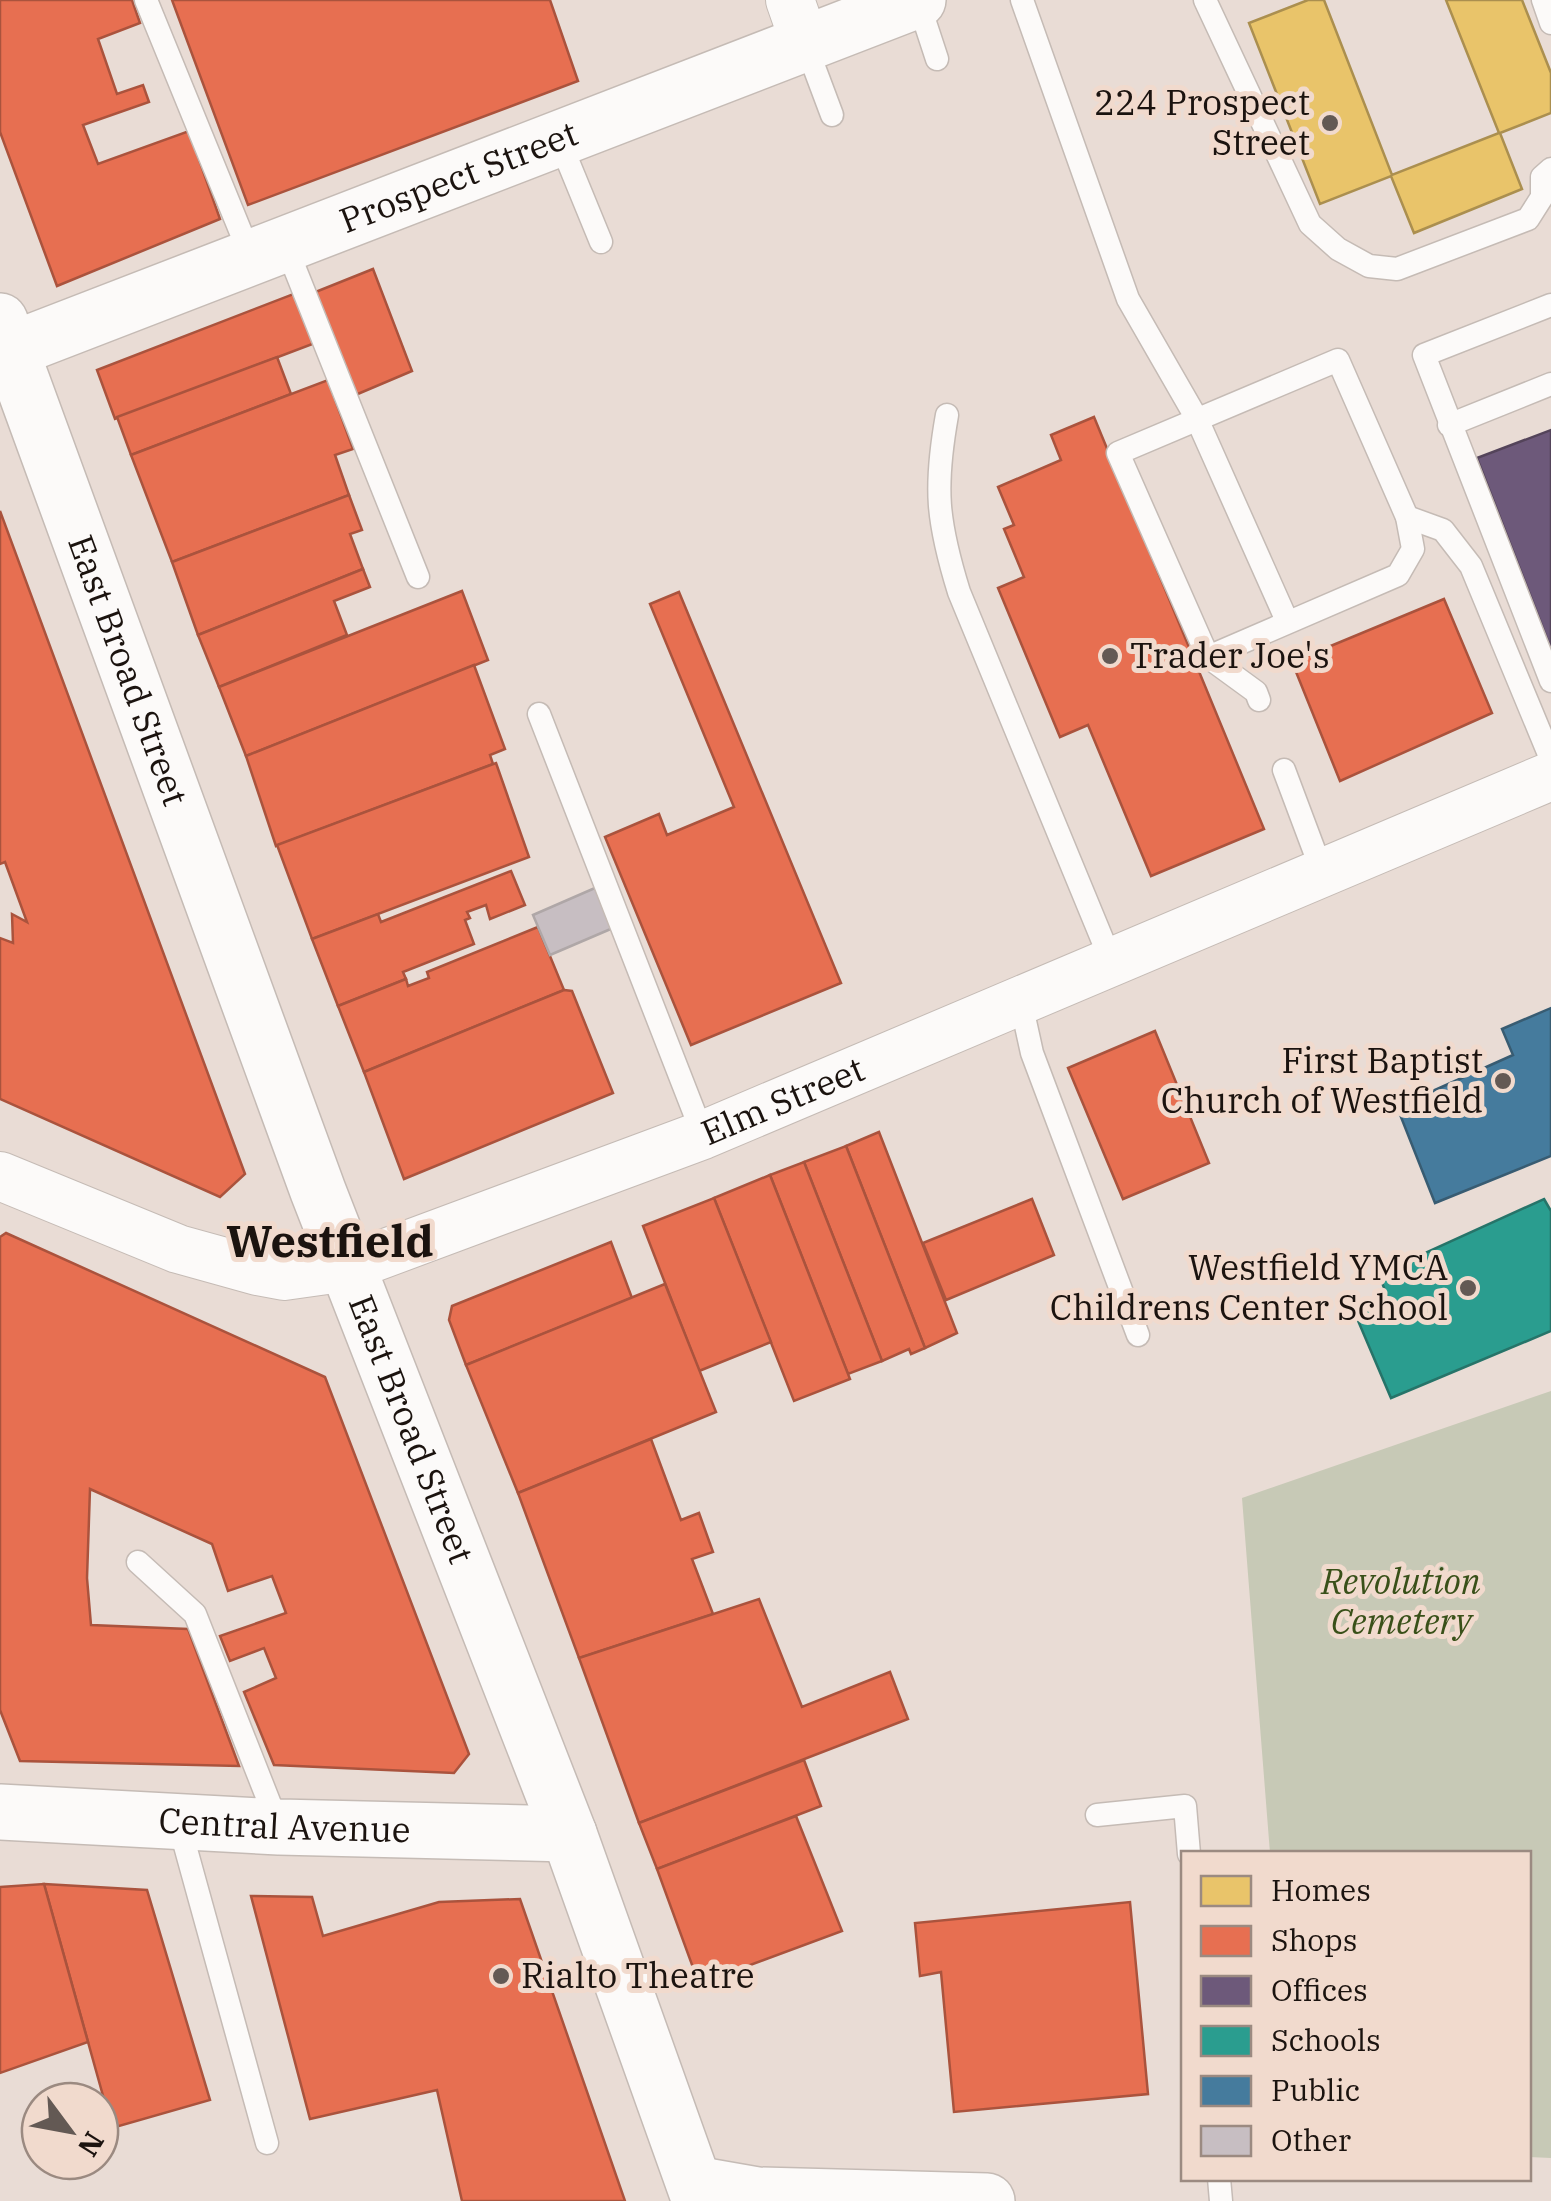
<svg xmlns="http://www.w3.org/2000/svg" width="1551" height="2201" font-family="'IBM Plex Serif',serif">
<rect width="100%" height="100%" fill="#e9dcd5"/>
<!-- green -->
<path fill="#c7c9b6" d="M1551 1391V2158L1529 2157 1528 1854 1270 1853 1242 1498Z"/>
<!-- homes -->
<path fill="#e9c46a" stroke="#ab8f4f" stroke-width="2.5" d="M1308 0H1324L1392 175 1499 133 1446 0H1522L1551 73V113L1500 133 1522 189 1414 233 1391 176 1320 204 1249 23Z"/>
<!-- shops -->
<g fill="#e76f51" stroke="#aa533d" stroke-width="2.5">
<path d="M0 0H132L140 23 98 39 117 94 143 85 149 102 83 125 98 164 189 131 220 219 57 286 0 132Z"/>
<path d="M172 0H550L578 81 248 205Z"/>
<path d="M373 269 412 371 353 396 313 293Z"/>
<path d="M296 293 315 343 115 419 97 370Z"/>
<path d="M277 357 291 394 131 455 117 417Z"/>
<path d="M328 380 353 449 335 455 349 495 172 562 131 455Z"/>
<path d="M1094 417 1264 829 1151 876 1088 725 1060 737 998 588 1024 577 1004 529 1014 525 998 487 1061 460 1051 435Z"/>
<path d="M349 495 362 530 350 534 363 569 198 635 172 562Z"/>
<path d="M0 511 245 1174 220 1197 0 1099V938L13 943 12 914 27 922 5 862 0 864Z"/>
<path d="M363 569 370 587 334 601 347 635 219 687 198 635Z"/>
<path d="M462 591 488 660 246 756 219 687Z"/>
<path d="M679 592 841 983 691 1045 605 837 659 814 667 835 734 807 650 604Z"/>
<path d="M1444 599 1492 713 1340 781 1292 662Z"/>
<path d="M474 665 505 749 490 755 493 764 276 846 246 756Z"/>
<path d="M496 763 529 857 312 939 277 845Z"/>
<path d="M511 871 525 905 490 919 486 905 467 912 470 918 465 920 474 944 403 972 406 979 338 1006 312 939 378 914 381 922Z"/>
<path d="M538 927 564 990 364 1072 338 1006 406 979 408 986 429 978 427 972Z"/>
<path d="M564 990 572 991 613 1093 404 1179 364 1072Z"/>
<path d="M1155 1031 1209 1163 1123 1199 1068 1068Z"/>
<path d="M879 1132 957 1333 925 1348 846 1146Z"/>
<path d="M846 1146 925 1348 911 1354 909 1349 882 1361 804 1162Z"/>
<path d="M804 1162 882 1361 848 1374 770 1175Z"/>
<path d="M770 1175 850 1379 794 1401 714 1198Z"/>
<path d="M714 1198 771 1342 699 1371 643 1226Z"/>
<path d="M1032 1199 1054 1255 946 1300 923 1243Z"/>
<path d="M6 1233 325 1377 469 1754 454 1773 274 1765 244 1692 276 1678 264 1648 230 1661 220 1636 286 1613 272 1576 228 1591 212 1544 90 1489 87 1578 91 1625 188 1629 239 1766 20 1761 0 1710V1237Z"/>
<path d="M611 1242 632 1298 466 1365 449 1320 452 1306Z"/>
<path d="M665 1284 716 1412 518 1493 466 1365Z"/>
<path d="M651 1439 681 1520 699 1513 713 1552 692 1559 713 1614 579 1658 518 1493Z"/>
<path d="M759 1599 802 1707 890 1672 908 1719 639 1823 579 1658Z"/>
<path d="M804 1760 821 1806 657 1869 639 1823Z"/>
<path d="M796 1816 842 1931 699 1984 657 1869Z"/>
<path d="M44 1884 147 1890 210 2100 112 2128Z"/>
<path d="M44 1884 88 2042 0 2073V1887Z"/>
<path d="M251 1896 312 1897 323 1936 439 1902 520 1899 625 2201H462L437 2090 310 2119Z"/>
<path d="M1130 1902 1148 2094 954 2112 941 1972 920 1976 915 1923Z"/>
</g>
<!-- offices -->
<path fill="#6d597a" stroke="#54445a" stroke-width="2.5" d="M1551 430V649L1477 458Z"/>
<!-- schools -->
<path fill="#2a9d8f" stroke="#267469" stroke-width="2.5" d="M1544 1199 1551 1211V1331L1391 1398 1356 1316 1389 1302 1379 1274Z"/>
<!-- public -->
<path fill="#457b9d" stroke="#385c72" stroke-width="2.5" d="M1551 1008V1156L1435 1203 1397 1107 1513 1055 1502 1029Z"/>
<!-- building -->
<path fill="#c7bec2" stroke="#afa7a7" stroke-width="2.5" d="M595 888 613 928 550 955 533 915Z"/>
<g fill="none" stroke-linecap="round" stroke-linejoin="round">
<!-- lane casing -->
<g stroke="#c5bbb5" stroke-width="25">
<g id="lane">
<path d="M146 0 251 257"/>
<path d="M1022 0 1128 299 1197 419 1287 621"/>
<path d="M1205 0 1310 224 1338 249 1369 266 1397 269 1528 219 1542 197V177L1551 169"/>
<path d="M1543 0 1551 23"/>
<path d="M918 1 937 59"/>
<path d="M805 43 832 115"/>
<path d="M560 142 601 242"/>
<path d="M285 244 418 577"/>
<path d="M1551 305 1424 355 1551 681"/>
<path d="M947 415C934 488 937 521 959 592L1112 963"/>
<path d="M1449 425 1551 384"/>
<path d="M1407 517 1443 530 1471 566 1551 759"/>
<path d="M1208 657 1398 575 1413 549 1407 517 1338 360 1118 453 1208 657 1256 692 1259 700"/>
<path d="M539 714 703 1135"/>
<path d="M1284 770 1323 874"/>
<path d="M1021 1003 1032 1053 1138 1335"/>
<path d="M138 1562 195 1614 279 1827"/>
<path d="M1097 1815 1185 1806 1189 1854"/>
<path d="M179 1824 267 2143"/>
<path d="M1219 2178 1221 2201"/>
</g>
</g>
<!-- street casing -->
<g stroke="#c5bbb5" stroke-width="50">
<g id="street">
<path d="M790 0 805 43"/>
<path id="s1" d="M0 1176 178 1249 257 1271 284 1276 348 1267 703 1135 1551 776"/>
</g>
</g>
<!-- secondary casing -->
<g stroke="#c5bbb5" stroke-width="58">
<g id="secondary">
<path id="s2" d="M0 321 318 1191 569 1834 700 2201"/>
<path id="s3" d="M11 350 918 0"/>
<path id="s4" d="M0 1812 279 1827 569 1834"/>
<path d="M695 2184 758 2195 987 2201"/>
</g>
</g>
<!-- lane -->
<use href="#lane" stroke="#fcfaf9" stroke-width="22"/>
<!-- street -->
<use href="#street" stroke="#fcfaf9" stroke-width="48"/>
<!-- secondary -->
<use href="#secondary" stroke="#fcfaf9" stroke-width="55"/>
</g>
<!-- markers -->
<g fill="#635954" stroke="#f1dacd" stroke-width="4">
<circle cx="1330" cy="123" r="10"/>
<circle cx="1110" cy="656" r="10"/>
<circle cx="1503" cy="1081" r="10"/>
<circle cx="1468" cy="1288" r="10"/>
<circle cx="501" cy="1976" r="10"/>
</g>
<g text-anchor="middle" stroke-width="10" stroke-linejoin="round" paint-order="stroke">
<!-- poi labels -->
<g font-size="35" fill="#1b130f" stroke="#f1dacd" text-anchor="end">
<text x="1310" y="115">224 Prospect<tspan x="1310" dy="40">Street</tspan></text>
<text x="1130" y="668" text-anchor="start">Trader Joe's</text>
<text x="1483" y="1073">First Baptist<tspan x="1483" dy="40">Church of Westfield</tspan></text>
<text x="1448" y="1280">Westfield YMCA<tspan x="1448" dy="40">Childrens Center School</tspan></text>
<text x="521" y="1988" text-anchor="start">Rialto Theatre</text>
</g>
<!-- street labels -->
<g font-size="35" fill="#1b130f" stroke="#f1dacd">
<text dy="12" stroke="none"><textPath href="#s3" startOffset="480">Prospect Street</textPath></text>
<text dy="12" stroke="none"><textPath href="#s2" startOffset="372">East Broad Street</textPath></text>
<text dy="12" stroke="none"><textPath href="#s1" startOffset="832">Elm Street</textPath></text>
<text dy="12" stroke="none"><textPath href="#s2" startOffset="1182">East Broad Street</textPath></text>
<text dy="12" stroke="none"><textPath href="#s4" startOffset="285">Central Avenue</textPath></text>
</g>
<!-- park labels -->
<g font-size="35" font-style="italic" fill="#395019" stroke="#f1dacd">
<text x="1401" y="1594">Revolution<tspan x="1401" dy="40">Cemetery</tspan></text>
</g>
<!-- district labels -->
<g font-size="45" font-weight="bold" fill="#1b130f" stroke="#f1dacd">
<text x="330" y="1257">Westfield</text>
</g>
</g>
<!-- legend -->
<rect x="1181" y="1851" width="350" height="330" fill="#f1dacd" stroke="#9b8a81" stroke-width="2.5"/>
<rect x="1201" y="1876" width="50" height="30" fill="#e9c46a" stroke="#9b8a81" stroke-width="2.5"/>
<text x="1271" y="1901" font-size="30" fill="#1b130f">Homes</text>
<rect x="1201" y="1926" width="50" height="30" fill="#e76f51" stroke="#9b8a81" stroke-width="2.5"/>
<text x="1271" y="1951" font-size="30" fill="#1b130f">Shops</text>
<rect x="1201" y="1976" width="50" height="30" fill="#6d597a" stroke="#9b8a81" stroke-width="2.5"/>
<text x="1271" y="2001" font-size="30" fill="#1b130f">Offices</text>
<rect x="1201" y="2026" width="50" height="30" fill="#2a9d8f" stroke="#9b8a81" stroke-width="2.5"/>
<text x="1271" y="2051" font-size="30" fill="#1b130f">Schools</text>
<rect x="1201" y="2076" width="50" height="30" fill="#457b9d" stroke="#9b8a81" stroke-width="2.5"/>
<text x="1271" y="2101" font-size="30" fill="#1b130f">Public</text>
<rect x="1201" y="2126" width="50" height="30" fill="#c7bec2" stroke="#9b8a81" stroke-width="2.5"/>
<text x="1271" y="2151" font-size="30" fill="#1b130f">Other</text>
<!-- north arrow -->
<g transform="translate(70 2131) rotate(122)"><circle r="48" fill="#f1dacd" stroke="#9b8a81" stroke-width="2.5"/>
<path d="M0-8L18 38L0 25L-18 38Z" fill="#635954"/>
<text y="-15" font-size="28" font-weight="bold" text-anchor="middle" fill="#1b130f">N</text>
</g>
</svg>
